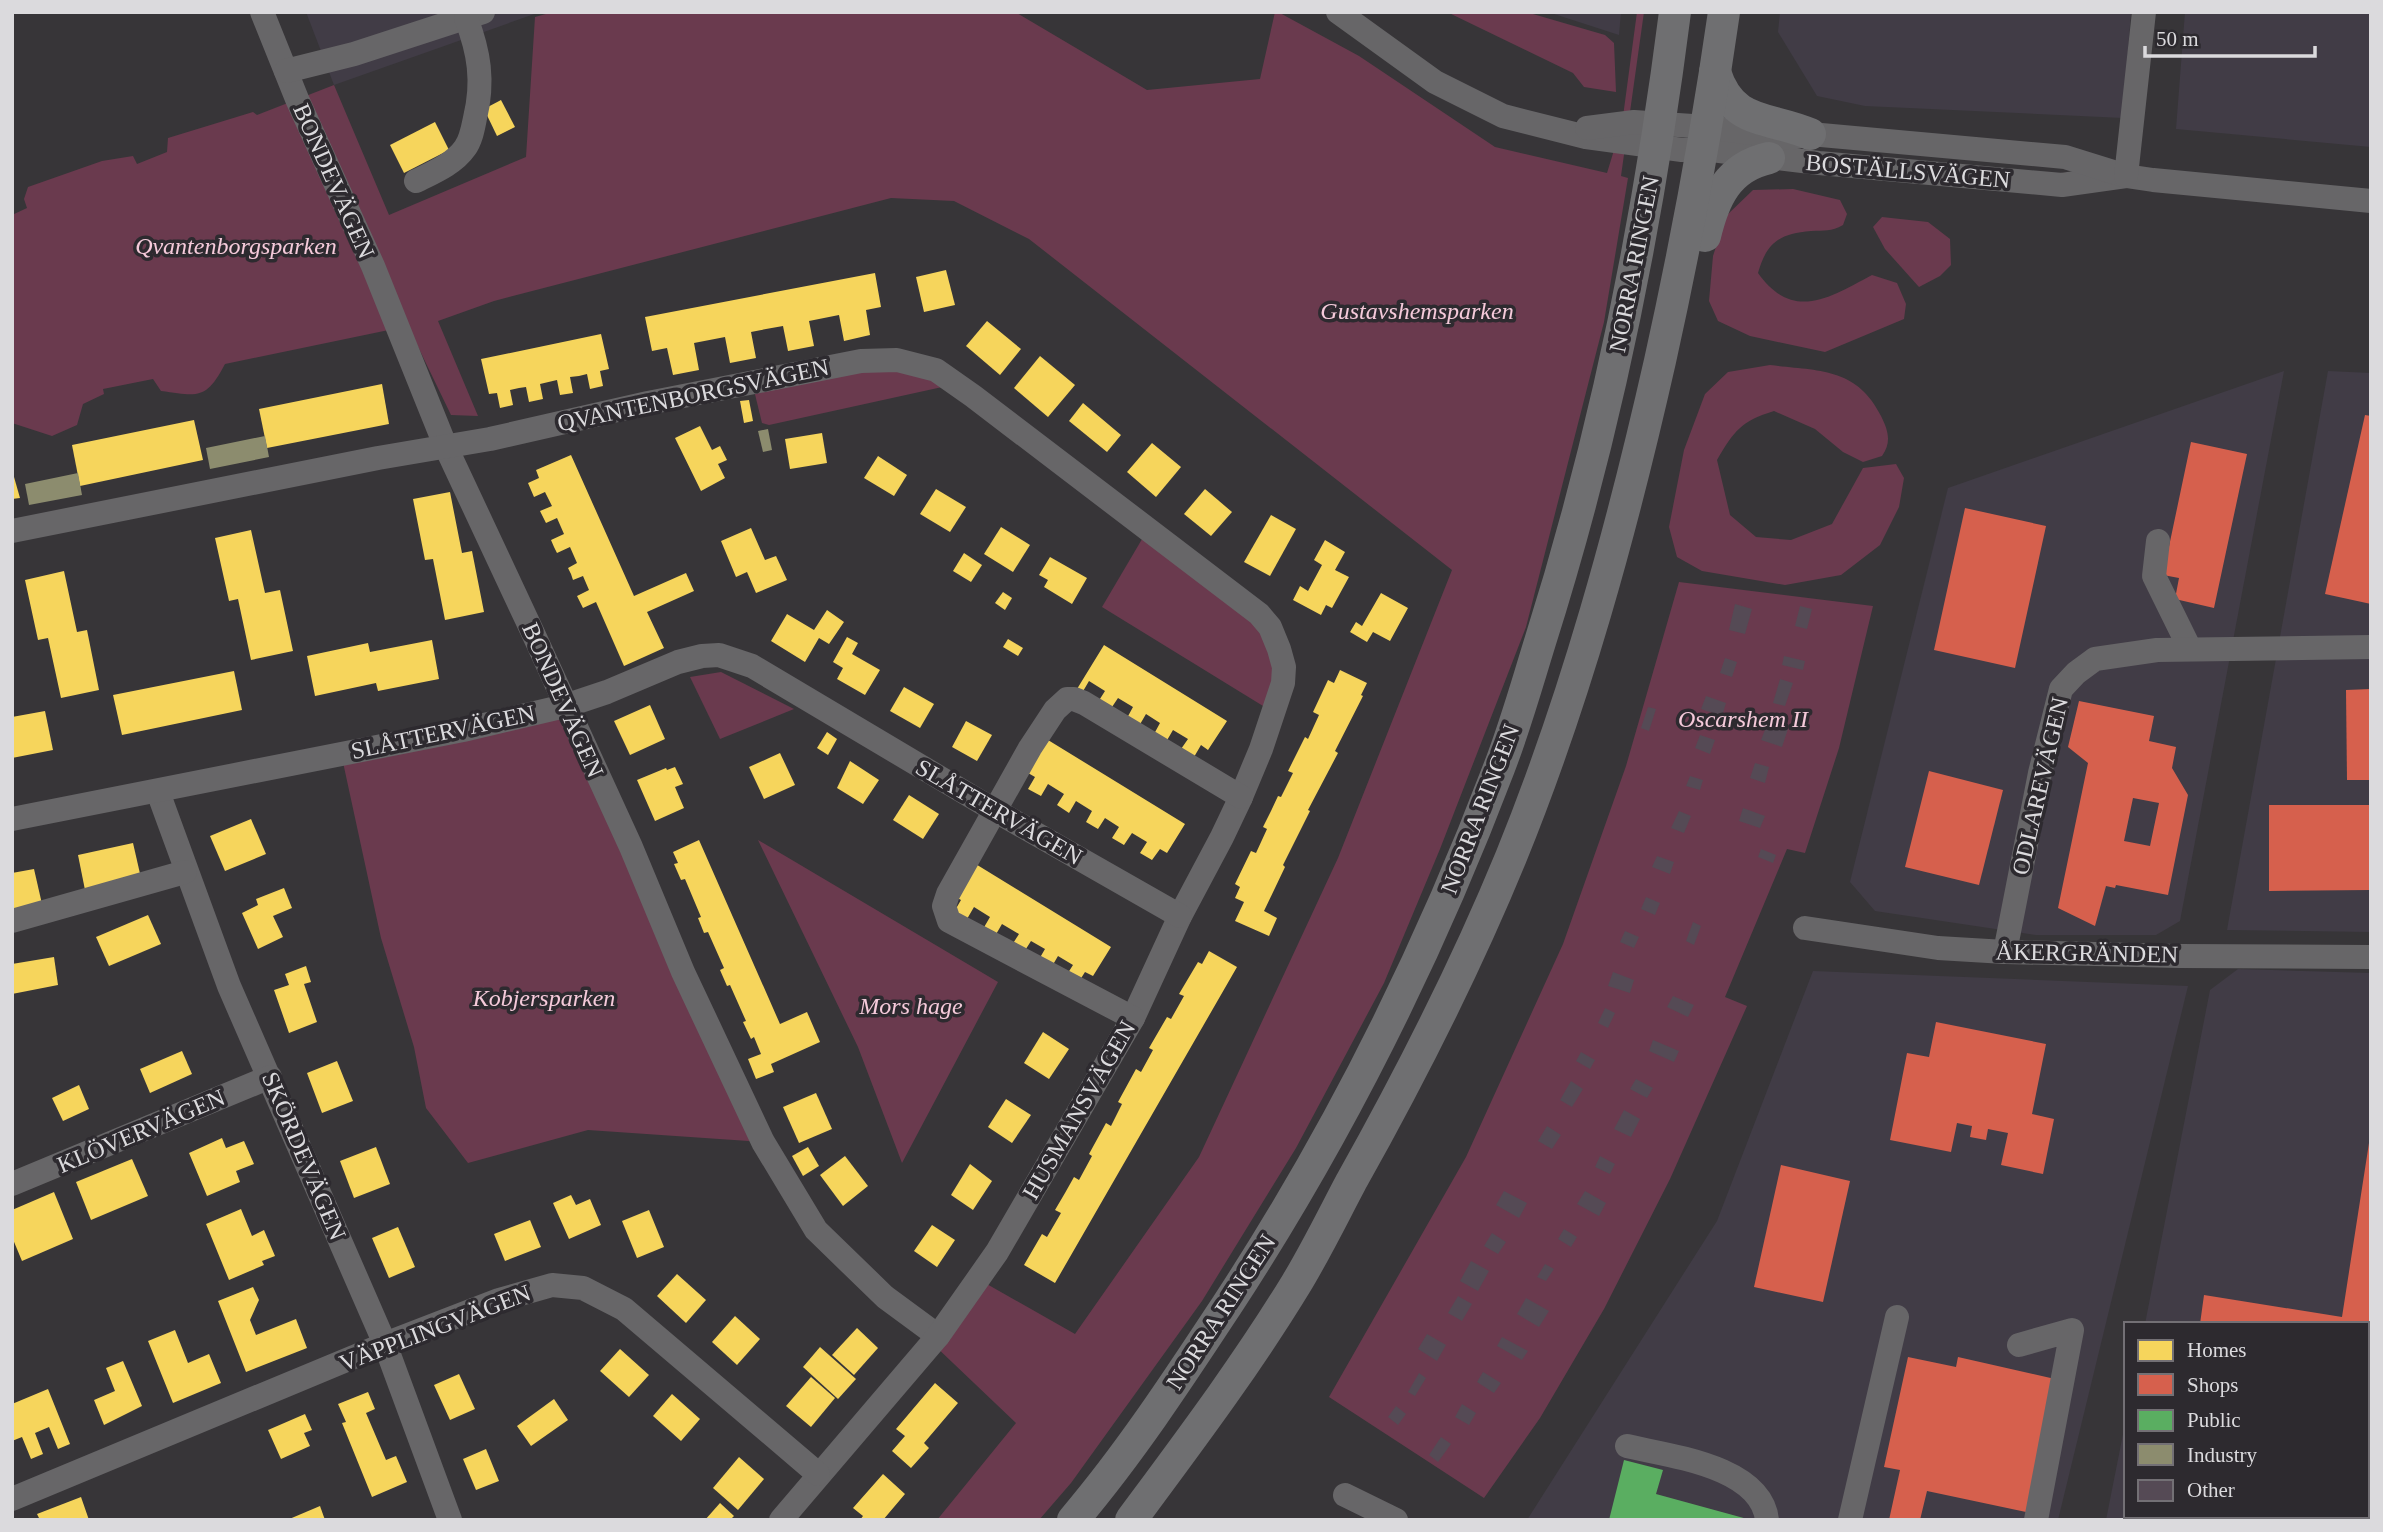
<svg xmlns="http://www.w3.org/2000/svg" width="2383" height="1532" font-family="Georgia,serif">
<rect width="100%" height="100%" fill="#373538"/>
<!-- built -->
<g fill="#413c46">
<path d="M306 12H540L334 85Z"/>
<path d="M1548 12H1621L1619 35Z"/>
<path d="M1780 12H2131L2123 118 1865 106 1817 96 1778 32Z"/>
<path d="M2185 12H2371V147L2176 129Z"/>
<path d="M2284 371 2180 921 2156 935H2036L1875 911 1850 882 1948 488Z"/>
<path d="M2328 371 2371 373V932L2227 930Z"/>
<path d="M2238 969 2371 973V1520H2106L2126 1419V1516H2367V1324H2145L2210 990Z"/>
<path d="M1813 971 2188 986 2058 1520H1527L1717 1221Z"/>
</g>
<!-- green -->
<g fill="#6a3a4e">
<path d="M553 12H1015L1147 90 1260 79 1275 12H1278L1359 56 1495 147 1607 173 1622 124 1637 12H1644L1621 176 1628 178 1604 322 1526 627 1440 849 1384 983 1296 1148 1202 1301 1071 1483 1039 1520H937L1016 1423 932 1343 978 1279 1075 1334 1199 1157 1338 858 1452 570 1029 239 954 201 891 198 494 301 438 321 478 416 451 415 408 326 225 364C206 400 199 396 161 391L153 379 103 389 104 394 83 404 77 425 52 436 12 423V215L27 208 24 199 28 187 102 161 133 156 137 164 167 152 168 138 253 112 257 115 334 85 389 215 526 157 535 17Z"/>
<path d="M1447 12H1526L1605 35 1614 43 1616 92 1584 87 1573 73Z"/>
<path d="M1793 189 1840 200 1847 214 1843 225C1831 232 1824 230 1811 231 1779 234 1767 242 1758 273 1793 322 1829 298 1872 275L1897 283 1906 304 1904 319 1825 352 1750 336 1718 321 1709 301 1713 256 1726 216 1753 190Z"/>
<path d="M1882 217 1928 222 1950 239 1951 265 1940 276 1919 287 1885 249 1873 227Z"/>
<path d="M860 361 956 384 769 425 762 423 752 382Z"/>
<path d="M1770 365C1818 371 1857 367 1881 416 1888 430 1892 442 1882 456L1863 462 1843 452 1815 429 1774 411C1741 421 1734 431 1717 460L1730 515 1756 537 1791 540 1832 524 1863 468 1896 464 1904 478 1899 507 1880 545 1841 575 1785 585 1702 571 1677 557 1669 527 1684 450 1705 394 1728 372Z"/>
<path d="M1148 529 1275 638 1273 712 1102 607Z"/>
<path d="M1679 582 1873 606 1839 748 1805 853 1787 849 1725 997 1747 1006 1670 1179 1604 1309 1540 1418 1484 1498 1329 1397 1466 1157 1563 944 1626 766Z"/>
<path d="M721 672 794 709 720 739 690 677Z"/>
<path d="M565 706 763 1142 588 1130 468 1163 426 1108 414 1047 381 938 341 753Z"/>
<path d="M758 840 998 982 902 1163 858 1047Z"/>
</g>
<!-- homes -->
<g fill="#f6d55c">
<path d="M501 100 515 127 497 136 484 109Z"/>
<path d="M435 122 449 150 404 173 390 145Z"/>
<path d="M946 270 955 305 924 312 916 277Z"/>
<path d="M875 273 881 307 866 310 870 335 844 341 839 315 809 321 814 346 788 351 783 326 766 329 751 332 756 358 730 363 725 337 694 343 699 370 673 375 667 348 652 351 645 317Z"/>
<path d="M987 321 1021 349 1000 375 966 346Z"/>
<path d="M601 334 609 369 600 371 603 386 590 389 587 374 579 376 570 377 573 393 560 395 557 380 540 384 543 399 529 402 526 387 519 388 510 390 513 405 500 408 497 393 489 394 481 359Z"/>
<path d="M1040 356 1075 385 1048 417 1014 388Z"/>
<path d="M382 384 389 424 267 448 259 409Z"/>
<path d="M749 400 753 421 744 423 740 401Z"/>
<path d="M1083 403 1121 435 1107 452 1069 421Z"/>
<path d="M194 420 203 460 80 486 72 445Z"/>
<path d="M700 426 712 450 720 446 727 460 718 464 725 478 701 491 675 438Z"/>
<path d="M822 433 827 463 790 469 785 439Z"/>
<path d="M1152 443 1181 467 1156 497 1127 472Z"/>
<path d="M571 455 634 596 686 573 694 591 647 612 664 648 624 666 596 602 583 608 577 596 589 590 583 576 573 580 571 574 568 568 577 563 570 547 557 553 554 547 551 540 564 534 557 518 546 523 540 511 552 506 545 492 534 497 528 483 539 478 536 470Z"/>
<path d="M878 456 907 475 894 496 864 478Z"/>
<path d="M12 470 20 498 12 499Z"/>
<path d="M936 489 966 507 950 532 920 514Z"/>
<path d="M1205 489 1232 512 1211 536 1184 514Z"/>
<path d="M450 492 462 553 472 551 484 612 445 620 433 559 425 560 413 499Z"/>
<path d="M1271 515 1296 529 1270 576 1244 562Z"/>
<path d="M1001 527 1030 545 1013 572 984 554Z"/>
<path d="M751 528 765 560 776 556 787 580 756 593 747 572 736 577 721 541Z"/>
<path d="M251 530 265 593 280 590 293 651 251 660 238 599 229 601 215 538Z"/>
<path d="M1325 540 1345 552 1335 570 1349 577 1332 608 1326 605 1321 615 1293 600 1300 586 1308 591 1322 565 1314 560Z"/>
<path d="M964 553 982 565 971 582 953 571Z"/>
<path d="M1050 557 1087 578 1072 604 1044 587 1048 580 1039 575Z"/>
<path d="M64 571 77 632 87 630 99 690 61 698 48 638 38 640 25 580Z"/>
<path d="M1003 592 1012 598 1005 610 995 603Z"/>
<path d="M1381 593 1408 608 1390 641 1373 632 1367 642 1350 632 1356 622 1362 626Z"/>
<path d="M827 610 844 622 829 644 819 638 805 662 771 641 787 614 814 630Z"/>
<path d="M847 637 858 643 852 654 880 670 865 695 837 679 843 668 833 662Z"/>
<path d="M1008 639 1023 648 1018 656 1003 647Z"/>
<path d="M432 640 439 679 378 691 376 683 315 696 307 656 368 643 370 652Z"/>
<path d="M1104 645 1227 721 1208 750 1201 745 1194 757 1181 749 1188 739 1173 730 1166 742 1154 734 1160 723 1146 714 1139 726 1127 718 1133 707 1118 698 1110 710 1098 702 1105 691 1089 681 1082 693 1077 689Z"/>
<path d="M1340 670 1367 683 1361 695 1363 696 1335 751 1338 753 1308 810 1310 811 1283 865 1285 867 1264 911 1277 918 1269 936 1235 921 1244 902 1235 898 1240 887 1235 884 1251 851 1256 853 1267 829 1263 827 1271 811 1278 796 1281 797 1293 773 1288 771 1305 737 1308 739 1319 715 1313 712 1328 680 1334 683Z"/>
<path d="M234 671 242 710 122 735 113 695Z"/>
<path d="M904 687 934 704 920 728 890 711Z"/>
<path d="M650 705 665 739 630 755 614 721Z"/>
<path d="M45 711 53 750 12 758V717Z"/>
<path d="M966 721 992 735 977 761 952 747Z"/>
<path d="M827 732 837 739 828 755 817 748Z"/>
<path d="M1048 740 1185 824 1167 853 1160 849 1152 860 1140 853 1147 842 1132 833 1124 845 1112 838 1119 827 1105 818 1098 829 1086 822 1092 811 1076 801 1069 813 1057 805 1064 794 1048 784 1041 796 1028 789 1035 777 1028 773Z"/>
<path d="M780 753 795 785 764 799 749 767Z"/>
<path d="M850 761 879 780 863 804 837 788Z"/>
<path d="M675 767 683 784 675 787 684 808 655 821 637 780 666 768 667 770Z"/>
<path d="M909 795 939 814 923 839 893 820Z"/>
<path d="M251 819 266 854 225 871 210 836Z"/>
<path d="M699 840 780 1024 807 1012 820 1042 771 1064 774 1072 756 1079 748 1059 761 1054 754 1037 751 1039 743 1022 746 1021 730 985 727 986 720 970 724 968 708 932 704 933 698 918 701 917 685 879 681 880 674 864 678 863 673 852Z"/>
<path d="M133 843 141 878 85 890 78 855Z"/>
<path d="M974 863 1111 947 1093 976 1085 972 1078 983 1066 976 1073 965 1058 956 1051 968 1038 961 1045 949 1031 941 1024 952 1012 945 1019 934 1002 924 995 936 983 929 990 917 974 907 967 919 954 912 961 900 954 896Z"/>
<path d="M34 869 42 904 12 910V873Z"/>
<path d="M284 888 292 908 273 916 283 937 258 949 242 913 258 905 256 899Z"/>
<path d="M148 915 161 944 109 966 96 937Z"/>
<path d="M1209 951 1237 967 1055 1283 1024 1265 1042 1234 1047 1237 1061 1213 1055 1210 1065 1193 1074 1177 1079 1180 1092 1156 1089 1154 1106 1123 1111 1126 1122 1104 1118 1102 1136 1069 1141 1072 1153 1050 1149 1048 1167 1017 1171 1019 1184 996 1179 994 1198 962 1202 964Z"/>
<path d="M54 957 58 985 12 994V964Z"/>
<path d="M306 966 311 982 304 984 317 1022 289 1033 274 990 289 985 285 974Z"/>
<path d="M1043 1032 1069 1049 1049 1079 1024 1063Z"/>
<path d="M182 1051 192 1074 150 1093 140 1069Z"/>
<path d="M337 1061 353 1101 322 1113 307 1073Z"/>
<path d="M79 1085 89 1109 63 1121 52 1098Z"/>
<path d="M816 1093 832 1129 799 1143 783 1107Z"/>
<path d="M1006 1099 1031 1115 1012 1143 988 1127Z"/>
<path d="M222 1138 226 1148 244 1141 254 1164 236 1171 240 1182 207 1196 189 1153Z"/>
<path d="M376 1147 390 1184 354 1198 340 1161Z"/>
<path d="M808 1147 819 1166 803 1176 792 1156Z"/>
<path d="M845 1156 868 1186 843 1206 820 1175Z"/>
<path d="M132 1159 148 1196 91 1220 76 1182Z"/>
<path d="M970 1164 992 1181 973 1210 951 1195Z"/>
<path d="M54 1192 73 1239 22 1261 12 1237V1210Z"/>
<path d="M571 1195 576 1205 590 1199 601 1225 569 1239 553 1203Z"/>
<path d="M241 1209 252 1236 264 1230 275 1256 262 1261 264 1265 229 1280 206 1224Z"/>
<path d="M649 1210 664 1247 637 1258 622 1221Z"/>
<path d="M530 1220 541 1247 505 1261 494 1234Z"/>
<path d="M932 1225 955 1240 937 1267 914 1251Z"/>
<path d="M398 1227 415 1267 389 1278 372 1238Z"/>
<path d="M677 1274 706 1300 686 1323 657 1296Z"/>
<path d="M253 1287 259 1300 250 1320 256 1335 296 1319 307 1348 246 1372 218 1301Z"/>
<path d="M735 1316 760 1339 737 1365 712 1342Z"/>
<path d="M857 1328 878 1348 854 1375 832 1355Z"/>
<path d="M175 1330 188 1363 209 1354 221 1383 173 1403 148 1341Z"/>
<path d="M820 1347 856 1379 838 1399 803 1367Z"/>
<path d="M620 1349 649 1375 629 1397 600 1371Z"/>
<path d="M123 1361 142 1406 104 1425 94 1400 115 1391 106 1368Z"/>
<path d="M459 1374 475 1409 450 1420 434 1385Z"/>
<path d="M811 1377 835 1398 811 1427 786 1406Z"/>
<path d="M935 1383 958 1403 924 1443 929 1448 911 1468 892 1451 905 1436 896 1429Z"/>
<path d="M48 1389 70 1444 58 1449 49 1427 35 1433 43 1454 31 1459 22 1437 12 1441V1404Z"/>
<path d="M368 1392 375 1409 366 1413 386 1460 396 1456 407 1482 372 1497 342 1423 346 1422 338 1404Z"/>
<path d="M672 1394 700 1419 681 1441 653 1416Z"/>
<path d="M554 1399 568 1420 531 1446 517 1426Z"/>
<path d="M305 1414 312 1430 304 1433 310 1446 281 1459 268 1430Z"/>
<path d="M486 1449 499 1481 476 1490 463 1459Z"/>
<path d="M739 1457 764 1479 738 1510 713 1488Z"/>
<path d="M883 1474 905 1494 883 1520H860L863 1516 853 1508Z"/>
<path d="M81 1497 89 1520H40L37 1514Z"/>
<path d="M720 1503 734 1516 730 1520H705Z"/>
<path d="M320 1506 325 1520H287Z"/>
</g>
<!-- shops -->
<g fill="#d6604d" fill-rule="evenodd">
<path d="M2365 415 2371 416V604L2325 594Z"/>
<path d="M2191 442 2247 454 2214 608 2175 599 2179 578 2163 575Z"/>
<path d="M1965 508 2046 526 2015 668 1934 650Z"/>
<path d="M2371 689V780H2347L2346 690Z"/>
<path d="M2079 701 2154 716 2149 741 2176 747 2172 768 2188 795 2168 895 2116 885 2115 888 2106 886 2095 926 2058 908 2088 763 2068 747ZM2133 798 2159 803 2150 846 2124 841Z"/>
<path d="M1929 771 2003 790 1979 885 1905 867Z"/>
<path d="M2269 805H2371V890L2269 891Z"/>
<path d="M1936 1022 2046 1044 2032 1114 2054 1119 2043 1174 2001 1165 2008 1133 1988 1129 1986 1140 1970 1137 1972 1126 1957 1123 1951 1152 1890 1140 1907 1053 1929 1057Z"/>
<path d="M2369 1143H2371V1409L2367 1408V1324H2200L2204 1295 2342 1317Z"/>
<path d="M1781 1165 1850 1181 1823 1302 1754 1287Z"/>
<path d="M1908 1357 1956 1367 1958 1357 2055 1379 2026 1512 1927 1491 1920 1520H1889L1900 1470 1884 1467Z"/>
</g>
<!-- public -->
<path fill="#5aae61" d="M1624 1460 1663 1470 1656 1494 1751 1520H1609Z"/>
<!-- industry -->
<g fill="#8c8c6e">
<path d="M768 429 772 450 763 452 758 431Z"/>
<path d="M265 436 269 457 210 469 206 448Z"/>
<path d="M78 473 82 495 29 505 25 484Z"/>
</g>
<!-- building -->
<g fill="#554a55">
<path d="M1735 604 1752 609 1745 634 1729 630Z"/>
<path d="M1800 606 1812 609 1807 629 1795 626Z"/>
<path d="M1784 656 1805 661 1803 670 1782 665Z"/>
<path d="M1725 658 1737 662 1732 677 1720 673Z"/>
<path d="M1780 679 1793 683 1785 706 1773 703Z"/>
<path d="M1706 696 1726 703 1722 716 1701 709Z"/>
<path d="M1648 707 1656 709 1649 731 1641 728Z"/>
<path d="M1768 722 1788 729 1782 747 1761 740Z"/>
<path d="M1700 735 1715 740 1710 754 1695 748Z"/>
<path d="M1755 763 1769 767 1765 783 1750 778Z"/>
<path d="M1690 776 1703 780 1700 790 1686 786Z"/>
<path d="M1743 808 1765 816 1760 828 1739 821Z"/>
<path d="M1679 811 1691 816 1684 833 1671 828Z"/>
<path d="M1761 849 1776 855 1773 863 1758 857Z"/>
<path d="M1657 856 1674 862 1670 874 1652 867Z"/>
<path d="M1646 897 1660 903 1655 915 1641 909Z"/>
<path d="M1693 922 1701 926 1694 945 1686 941Z"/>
<path d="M1625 931 1639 937 1634 948 1620 942Z"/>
<path d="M1613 972 1634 980 1630 993 1608 986Z"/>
<path d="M1673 996 1694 1005 1688 1017 1667 1007Z"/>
<path d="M1605 1008 1615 1013 1608 1028 1598 1023Z"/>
<path d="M1653 1040 1679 1051 1674 1062 1649 1051Z"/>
<path d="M1581 1052 1595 1060 1590 1069 1576 1061Z"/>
<path d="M1636 1079 1653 1088 1647 1098 1630 1089Z"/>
<path d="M1571 1081 1583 1089 1572 1107 1560 1100Z"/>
<path d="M1624 1110 1640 1119 1631 1137 1614 1129Z"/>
<path d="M1547 1126 1561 1135 1552 1149 1538 1141Z"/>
<path d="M1600 1156 1615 1164 1610 1174 1595 1167Z"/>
<path d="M1504 1191 1527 1203 1519 1218 1496 1205Z"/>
<path d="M1585 1191 1606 1203 1599 1216 1577 1204Z"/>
<path d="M1564 1229 1577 1237 1571 1247 1558 1239Z"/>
<path d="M1492 1233 1506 1242 1498 1254 1484 1246Z"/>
<path d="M1471 1261 1489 1271 1478 1291 1460 1281Z"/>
<path d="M1545 1264 1554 1269 1546 1281 1537 1277Z"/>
<path d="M1458 1296 1472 1304 1462 1321 1448 1313Z"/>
<path d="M1526 1298 1549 1311 1539 1327 1517 1314Z"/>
<path d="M1427 1334 1446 1345 1437 1361 1418 1349Z"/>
<path d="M1502 1337 1528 1351 1522 1360 1497 1346Z"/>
<path d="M1483 1372 1501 1383 1494 1393 1477 1382Z"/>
<path d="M1419 1373 1426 1378 1415 1396 1408 1392Z"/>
<path d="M1462 1404 1476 1413 1469 1425 1455 1417Z"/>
<path d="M1396 1406 1406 1414 1398 1425 1388 1417Z"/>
<path d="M1441 1437 1451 1444 1438 1462 1429 1455Z"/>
</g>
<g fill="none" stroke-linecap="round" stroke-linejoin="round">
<!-- minor -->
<g stroke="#676668" stroke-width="24">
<path d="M262 12 297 99 373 266 445 445 533 633 631 847 683 972 763 1142 816 1230 885 1297 938 1336"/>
<path d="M1338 12 1435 82 1503 116 1586 137 1682 150 1703 149 1819 163 2062 185 2126 176"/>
<path d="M286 71 354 54 483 12"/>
<path d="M1587 128 1634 122 1707 127 1791 138 1810 134 2065 157 2126 176 2153 180 2371 201"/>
<path d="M2126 176 2144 12"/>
<path d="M416 181C432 173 454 164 465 148 471 140 473 128 475 118 484 81 479 52 466 18"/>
<path d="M12 531 378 458 490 439 648 403 861 361 897 360 936 370 973 396 1259 614 1270 627 1279 649 1284 667 1283 683 1261 749 1241 797 1222 837 1180 916 1133 1018 997 1252 938 1336 781 1520"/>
<path d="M2158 541 2154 576 2190 649"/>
<path d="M158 792 229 986 385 1344 450 1520"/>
<path d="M12 819 463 730 565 706 607 692 678 662 702 656 719 655 752 666 994 810 1180 916"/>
<path d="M12 921 185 872"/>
<path d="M1805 928 1938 948 2005 952 2179 956 2371 957"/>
<path d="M2005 952 2040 773 2061 689 2076 673 2095 659 2157 650 2371 647"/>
<path d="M1133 1018 949 921 944 906 948 894 1030 748 1055 710 1067 699H1074L1084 703 1241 797"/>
<path d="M12 1184 270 1077"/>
<path d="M2019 1345 2072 1330 2036 1520"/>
<path d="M1627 1446C1669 1456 1761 1466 1767 1520"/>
<path d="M1345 1495 1396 1520"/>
<path d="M12 1499 385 1344 499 1300 552 1285 583 1288 624 1309 818 1474"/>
<path d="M1850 1520 1897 1317"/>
</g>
<!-- major -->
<g stroke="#6f6f71" stroke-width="32">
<path d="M1715 72C1732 126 1769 116 1810 134"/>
<path d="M1705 236C1714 198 1728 167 1769 158"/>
<path d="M1073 1520C1130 1453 1179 1378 1227 1305 1337 1137 1428 955 1499 768 1515 727 1527 684 1540 642 1605 437 1648 225 1675 12"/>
<path d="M1131 1520C1188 1443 1246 1366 1296 1284 1316 1251 1333 1216 1351 1182 1410 1077 1465 969 1511 857 1576 697 1622 529 1660 361 1686 244 1707 131 1724 12"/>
</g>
</g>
<g text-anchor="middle" stroke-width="7" stroke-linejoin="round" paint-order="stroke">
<!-- street labels -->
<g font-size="24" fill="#dbdadd" stroke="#2d2a2f">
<text transform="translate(1908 171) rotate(5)" y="8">BOSTÄLLSVÄGEN</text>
<text transform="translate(334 181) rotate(66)" y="8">BONDEVÄGEN</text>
<text transform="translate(1634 264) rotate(-79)" y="8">NORRA RINGEN</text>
<text transform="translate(693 395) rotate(-12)" y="8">QVANTENBORGSVÄGEN</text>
<text transform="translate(563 700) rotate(66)" y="8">BONDEVÄGEN</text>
<text transform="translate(443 732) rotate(-12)" y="8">SLÅTTERVÄGEN</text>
<text transform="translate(2040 786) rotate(-77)" y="8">ODLAREVÄGEN</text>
<text transform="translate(1480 809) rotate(-69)" y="8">NORRA RINGEN</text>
<text transform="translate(999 812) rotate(30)" y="8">SLÅTTERVÄGEN</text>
<text transform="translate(2087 953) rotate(1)" y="8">ÅKERGRÄNDEN</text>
<text transform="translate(1079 1110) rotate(-60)" y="8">HUSMANSVÄGEN</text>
<text transform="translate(141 1131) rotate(-23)" y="8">KLÖVERVÄGEN</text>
<text transform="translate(304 1156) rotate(67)" y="8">SKÖRDEVÄGEN</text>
<text transform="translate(1221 1312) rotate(-57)" y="8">NORRA RINGEN</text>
<text transform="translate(435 1328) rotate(-21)" y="8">VÄPPLINGVÄGEN</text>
</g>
<!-- park labels -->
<g font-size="24" font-style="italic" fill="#f5cada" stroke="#2d2a2f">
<text x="236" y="254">Qvantenborgsparken</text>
<text x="1417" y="319">Gustavshemsparken</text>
<text x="1743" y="727">Oscarshem II</text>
<text x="544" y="1006">Kobjersparken</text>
<text x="911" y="1014">Mors hage</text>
</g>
</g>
<!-- border -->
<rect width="2383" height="1532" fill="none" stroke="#dbdadd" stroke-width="28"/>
<!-- legend -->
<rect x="2124" y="1322" width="245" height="196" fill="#2d2a2f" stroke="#737075" stroke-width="2"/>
<rect x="2138" y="1340" width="35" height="21" fill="#f6d55c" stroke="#737075" stroke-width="2"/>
<text x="2187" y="1357" font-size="21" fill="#dbdadd">Homes</text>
<rect x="2138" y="1374" width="35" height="21" fill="#d6604d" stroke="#737075" stroke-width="2"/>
<text x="2187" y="1392" font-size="21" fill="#dbdadd">Shops</text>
<rect x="2138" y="1410" width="35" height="21" fill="#5aae61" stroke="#737075" stroke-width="2"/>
<text x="2187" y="1427" font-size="21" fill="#dbdadd">Public</text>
<rect x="2138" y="1444" width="35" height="21" fill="#8c8c6e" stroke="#737075" stroke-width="2"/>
<text x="2187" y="1462" font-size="21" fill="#dbdadd">Industry</text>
<rect x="2138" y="1480" width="35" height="21" fill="#554a55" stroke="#737075" stroke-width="2"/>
<text x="2187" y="1497" font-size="21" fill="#dbdadd">Other</text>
<!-- scale -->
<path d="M2145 46v10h170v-10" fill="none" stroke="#dbdadd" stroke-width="3.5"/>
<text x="2156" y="46" font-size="21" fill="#dbdadd" stroke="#2d2a2f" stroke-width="5" paint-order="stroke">50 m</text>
</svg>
